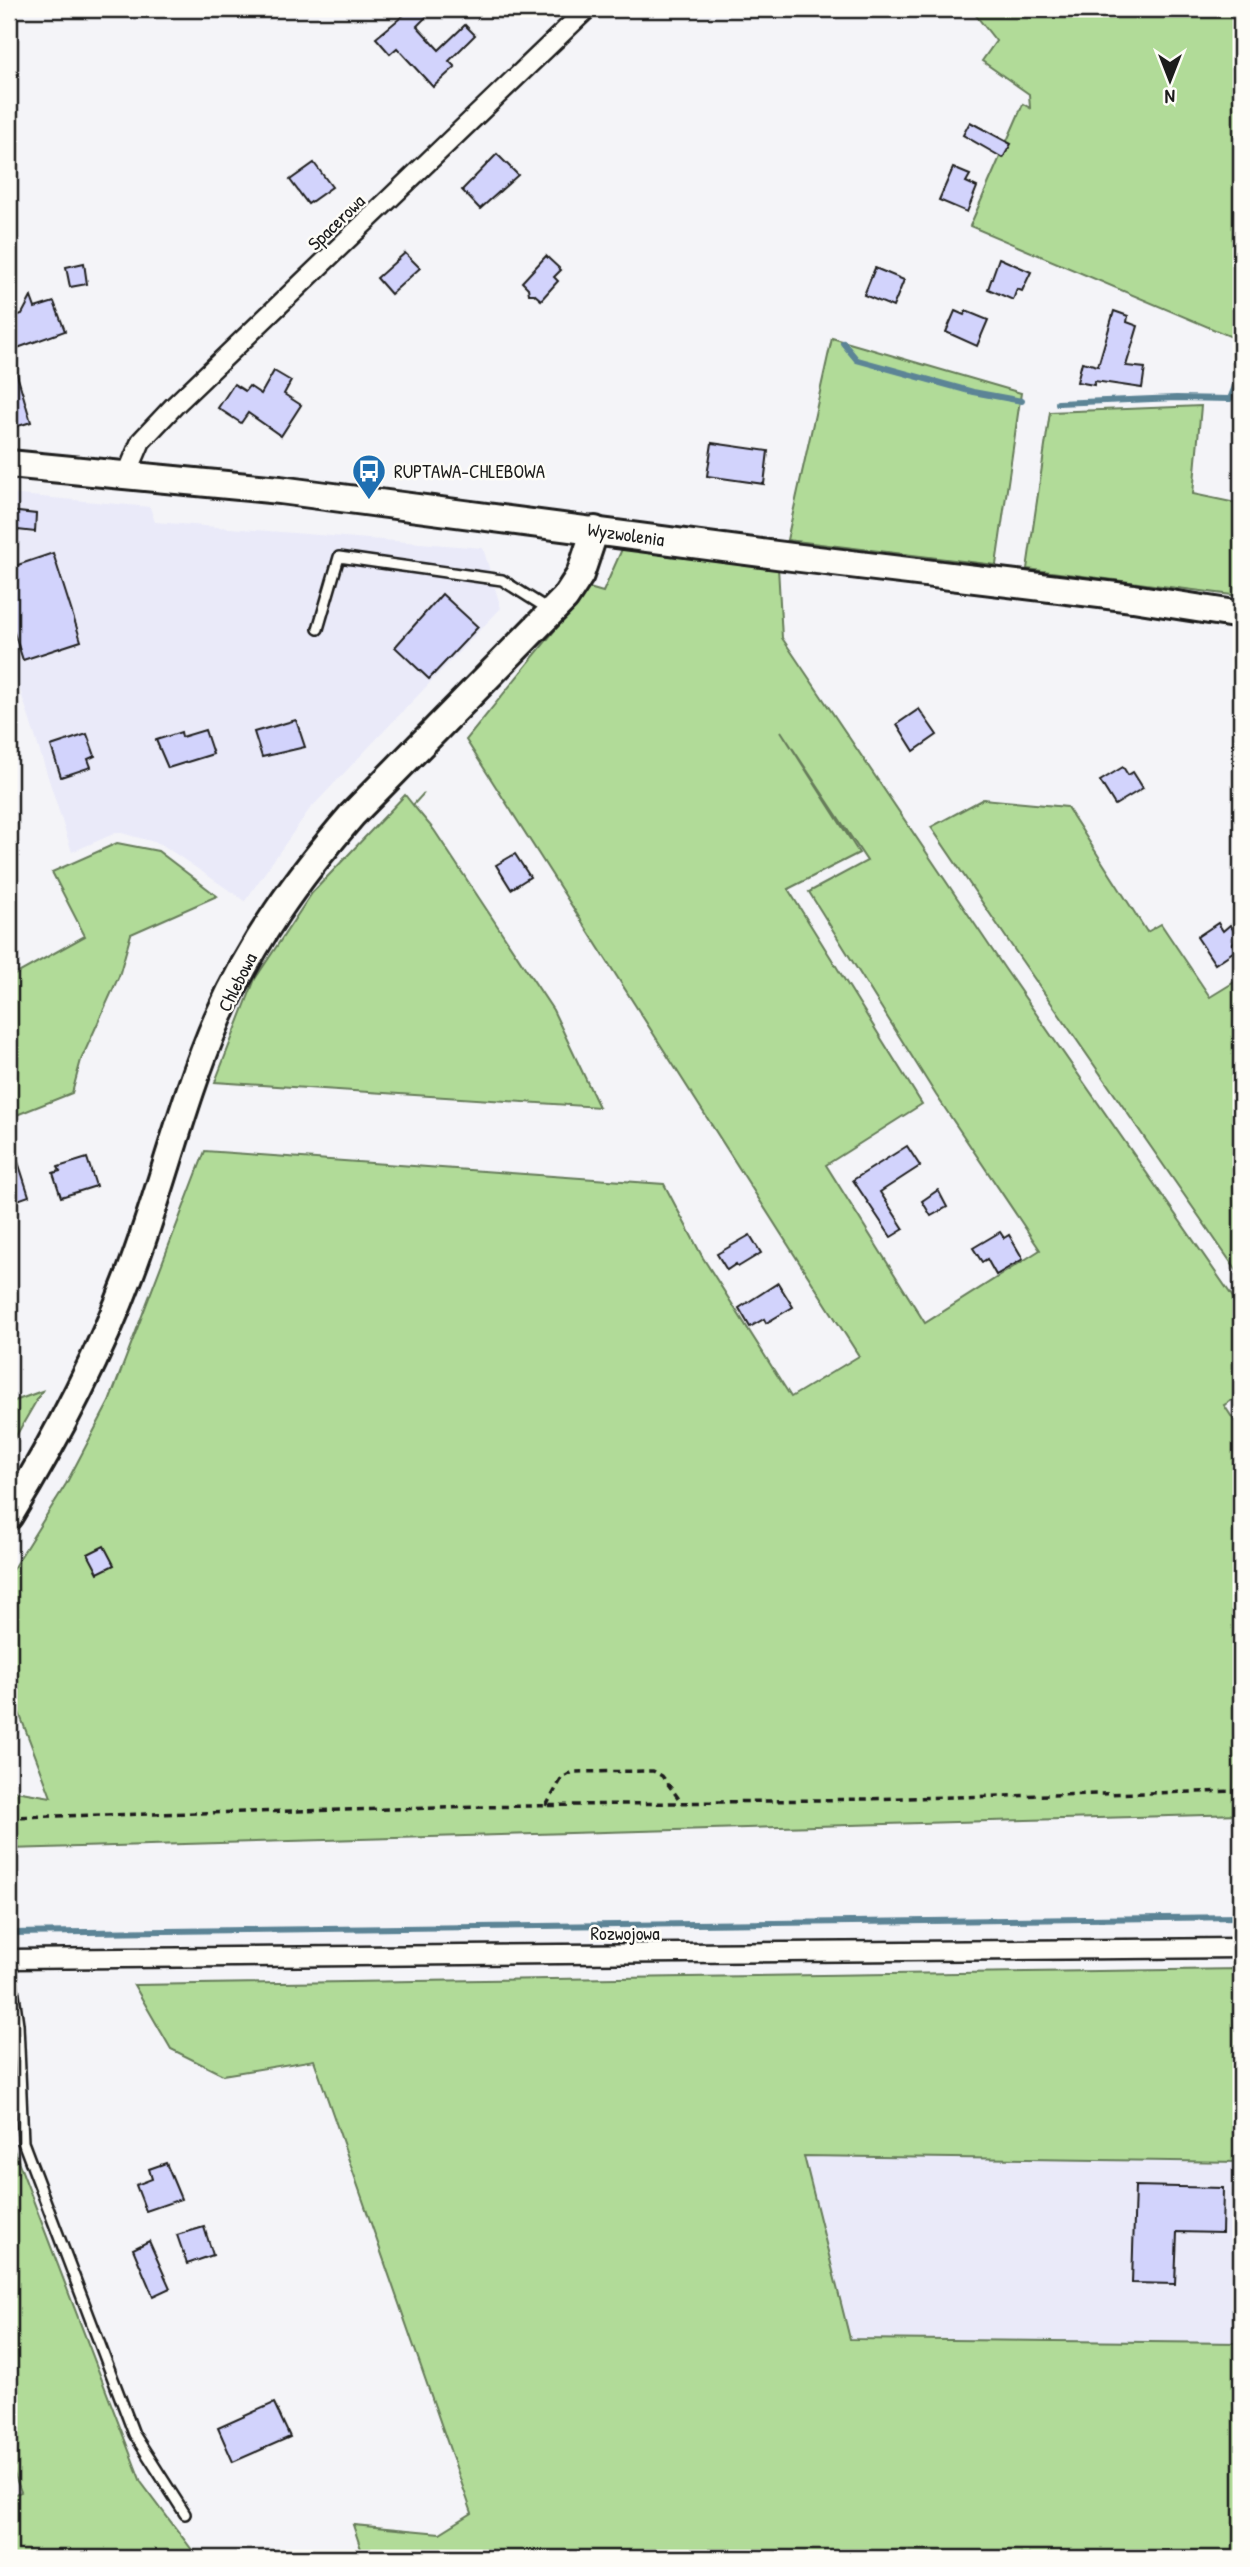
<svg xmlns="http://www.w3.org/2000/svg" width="1250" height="2567" font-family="'Patrick Hand',sans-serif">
<rect width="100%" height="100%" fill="#f4f4f8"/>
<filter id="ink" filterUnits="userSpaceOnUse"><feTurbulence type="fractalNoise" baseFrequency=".0143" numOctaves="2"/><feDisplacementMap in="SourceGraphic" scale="14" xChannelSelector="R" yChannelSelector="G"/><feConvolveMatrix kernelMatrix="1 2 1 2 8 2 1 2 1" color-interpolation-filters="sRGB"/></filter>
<g filter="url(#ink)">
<!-- built -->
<g fill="#eaeaf9">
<path d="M9 494 150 507 155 522 483 548 501 608 309 810 245 901 161 844 118 832 72 852 9 655Z"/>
<path d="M804 2155 1241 2162V2343L850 2339Z"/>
<path d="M903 2551 1135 2558H904Z"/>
</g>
<!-- green -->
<g fill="#b1db98" stroke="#667c5a" stroke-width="2" fill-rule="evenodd">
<path d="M971 9H1241V334L1234 338 970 226 1023 104 1030 108 1029 94 982 61 996 41Z"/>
<path d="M832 338 1021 393 996 565 787 540Z"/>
<path d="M1201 406 1193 494 1241 504V596L1027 569 1050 412Z"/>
<path d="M622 549 778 567 782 638 1005 969 1241 1309V1395L1224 1405 1241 1431V1814L9 1849V1790L51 1797 9 1686V1575L66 1484 109 1402 205 1151 664 1184 703 1258 791 1397 859 1356 466 740 589 588 603 592ZM781 731 867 861 809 892 936 1095 1040 1250 925 1323 826 1165 922 1104 788 889 859 853Z"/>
<path d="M424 793 413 805 434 830 553 1010 599 1107 215 1082 255 979 312 893 405 795 413 805Z"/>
<path d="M983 799 1067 807 1147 932 1161 924 1210 997 1241 978V1277L1020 958 931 827Z"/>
<path d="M117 843 158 851 217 896 131 934 119 976 81 1060 72 1093 9 1118V978L85 936 52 872Z"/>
<path d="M42 1391 9 1448V1403Z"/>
<path d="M1241 1969V2162L804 2156 850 2339 1241 2343V2558H1135L903 2551 904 2558H364L353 2525 440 2533 472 2513 314 2060 223 2075 171 2049 134 1985Z"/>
<path d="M9 2040 12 2145 141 2482 198 2558H9V2496L21 2492 9 2460Z"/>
</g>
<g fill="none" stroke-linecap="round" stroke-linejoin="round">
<!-- stream -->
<g stroke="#5c8496" stroke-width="6">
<path d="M843 343 857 360 973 392 1022 401"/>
<path d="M1058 403 1176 398 1230 399 1241 372"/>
<path d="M9 1933 1241 1917"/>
</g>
</g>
<!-- building -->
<g fill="#d2d3fc" stroke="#1c1c1c" stroke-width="2">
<path d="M411 9H434L417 26 439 50 465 25 475 35 449 61 455 67 433 87 397 48 390 54 376 38Z"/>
<path d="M970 122 1011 144 1003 158 963 135Z"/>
<path d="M497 154 518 175 480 209 462 190Z"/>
<path d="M314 163 332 187 308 204 290 180Z"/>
<path d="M953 168 970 175 966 182 977 187 967 212 939 200Z"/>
<path d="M405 253 420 268 391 294 377 278Z"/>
<path d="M546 256 561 270 554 277 558 281 541 300 534 294H529L528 288 522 282Z"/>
<path d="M999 258 1031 272 1022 291 1017 289 1013 300 988 289Z"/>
<path d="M84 263 87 284 70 287 66 267Z"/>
<path d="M875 268 904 280 893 307 864 295Z"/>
<path d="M31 297 35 308 54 302 65 331 9 351V318L22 314Z"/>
<path d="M955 311 964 315 966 311 988 320 977 346 946 332Z"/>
<path d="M1114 311 1128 316 1127 322 1138 326 1126 366 1145 368 1142 388 1095 381 1094 385 1077 382 1082 362 1098 366Z"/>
<path d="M13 361 31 422 15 427 9 406V362Z"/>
<path d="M274 371 291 381 284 394 301 405 281 436 248 413 241 423 218 408 234 384 245 391 249 386 261 394Z"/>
<path d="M712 443 768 451 764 484 707 476Z"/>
<path d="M9 511 36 514 35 532 9 529Z"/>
<path d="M53 553 81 641 23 660 9 617V568Z"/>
<path d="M442 594 478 627 429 679 395 647Z"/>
<path d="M919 709 937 735 914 751 897 724Z"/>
<path d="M296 720 305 747 262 757 254 732Z"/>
<path d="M205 730 213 754 168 768 156 740 181 732 182 737Z"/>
<path d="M87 734 95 756 88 759 91 767 61 777 51 746Z"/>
<path d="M1123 767 1128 775 1133 772 1143 788 1115 805 1100 781Z"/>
<path d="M515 854 530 877 511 889 496 865Z"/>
<path d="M1218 923 1223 931 1230 925 1238 937 1232 944 1236 950 1215 964 1197 937Z"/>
<path d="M9 1143H12L29 1196 12 1202 9 1191Z"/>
<path d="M907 1146 920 1166 880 1192 904 1229 891 1237 853 1180Z"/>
<path d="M87 1158 96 1186 61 1197 53 1173 60 1171 58 1167Z"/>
<path d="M938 1190 947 1207 931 1216 922 1201Z"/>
<path d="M1000 1232 1004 1238 1009 1235 1023 1259 996 1275 987 1259 982 1262 973 1248Z"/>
<path d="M750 1235 761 1253 738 1267 736 1264 727 1270 717 1254Z"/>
<path d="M778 1283 793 1307 766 1323 764 1319 750 1327 739 1308Z"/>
<path d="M104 1546 114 1565 98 1573 88 1554Z"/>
<path d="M166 2163 181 2199 146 2211 136 2185 152 2179 149 2169Z"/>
<path d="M1135 2186 1223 2188 1222 2233 1177 2232 1175 2284 1132 2283Z"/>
<path d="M204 2227 213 2255 187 2264 177 2235Z"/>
<path d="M149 2241 170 2288 153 2296 133 2249Z"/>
<path d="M274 2403 290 2437 233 2462 218 2428Z"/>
</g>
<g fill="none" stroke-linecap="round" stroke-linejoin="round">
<!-- lane casing -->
<g stroke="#1c1c1c" stroke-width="14">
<g id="lane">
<path d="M318 629 339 557 502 580 548 609"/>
<path d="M9 1959 18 2024 23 2142 134 2434 185 2514"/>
</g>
</g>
<!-- street casing -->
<g stroke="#1c1c1c" stroke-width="23">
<g id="street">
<path d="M127 474 141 441 174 406 587 9"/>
<path d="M9 1959 1241 1948"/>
</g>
</g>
<!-- secondary casing -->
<g stroke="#1c1c1c" stroke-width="32">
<g id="secondary">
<path d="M9 464 280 490 792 557 1133 598 1241 615"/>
<path d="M9 1516C56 1439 98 1359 130 1274 162 1190 182 1101 218 1018 253 940 296 880 352 815L565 598 580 575 595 530"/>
</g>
</g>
<!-- path -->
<g stroke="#1c1c1c" stroke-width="3.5" stroke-dasharray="7 5" stroke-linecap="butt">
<path d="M546 1806 562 1778 573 1772 653 1771 662 1776 682 1803"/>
<path d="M9 1817 1241 1791"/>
</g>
<!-- lane -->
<use href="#lane" stroke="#fdfcf7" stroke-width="9"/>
<!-- street -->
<use href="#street" stroke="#fdfcf7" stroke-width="18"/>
<!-- secondary -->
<use href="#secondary" stroke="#fdfcf7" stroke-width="26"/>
</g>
</g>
<!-- icons -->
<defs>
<g id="bus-pin" transform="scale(1.75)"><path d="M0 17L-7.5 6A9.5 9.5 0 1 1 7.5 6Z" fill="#1f6fb2" stroke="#fdfcf7"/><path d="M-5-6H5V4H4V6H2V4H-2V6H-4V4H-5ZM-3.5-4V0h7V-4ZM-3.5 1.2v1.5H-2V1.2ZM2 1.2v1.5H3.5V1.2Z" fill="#fff"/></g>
</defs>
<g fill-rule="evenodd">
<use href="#bus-pin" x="369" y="471"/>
</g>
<g text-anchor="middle" stroke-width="5" stroke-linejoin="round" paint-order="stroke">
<!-- street labels -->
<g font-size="19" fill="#1c1c1c" stroke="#fdfcf7">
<text transform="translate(336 222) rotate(-44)" y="7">Spacerowa</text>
<text transform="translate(626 534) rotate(8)" y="7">Wyzwolenia</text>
<text transform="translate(237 982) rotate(-63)" y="7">Chlebowa</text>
<text x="625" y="1940">Rozwojowa</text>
</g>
<!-- poi labels -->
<g font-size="19" fill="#1c1c1c" stroke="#fdfcf7" text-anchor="start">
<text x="394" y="478">RUPTAWA-CHLEBOWA</text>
</g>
</g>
<!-- margin -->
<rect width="1250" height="2567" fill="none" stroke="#fdfcf7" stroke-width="35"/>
<rect x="18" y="18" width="1215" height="2532" fill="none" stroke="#1c1c1c" stroke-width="2.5" filter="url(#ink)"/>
<!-- north arrow -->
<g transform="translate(1170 80) rotate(180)" stroke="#fdfcf7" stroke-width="5" paint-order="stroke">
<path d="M0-5L12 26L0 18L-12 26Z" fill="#1c1c1c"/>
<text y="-10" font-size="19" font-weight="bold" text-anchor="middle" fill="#1c1c1c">N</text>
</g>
</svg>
